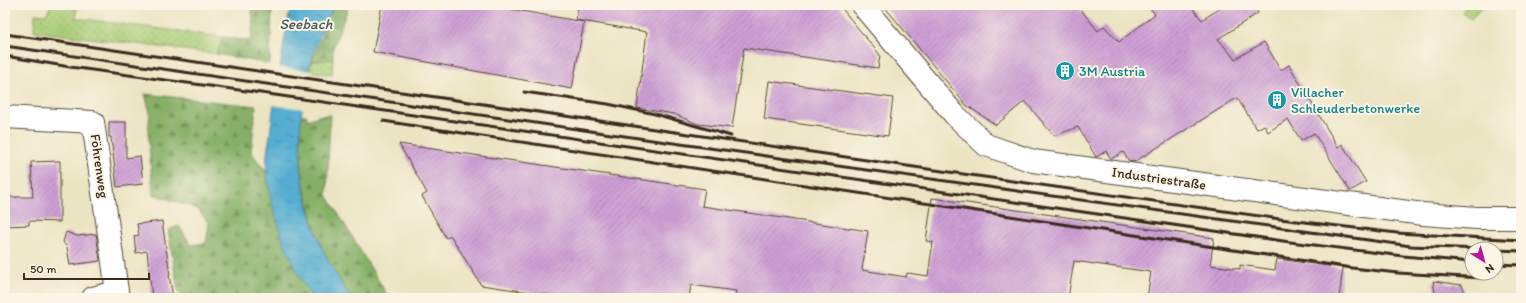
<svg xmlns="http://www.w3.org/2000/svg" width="1526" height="303" font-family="Itim,sans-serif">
<defs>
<pattern id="grass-dots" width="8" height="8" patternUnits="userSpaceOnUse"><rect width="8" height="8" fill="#a9cd77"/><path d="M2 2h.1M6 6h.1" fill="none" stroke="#92b066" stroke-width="1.8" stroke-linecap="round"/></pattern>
<pattern id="forest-firs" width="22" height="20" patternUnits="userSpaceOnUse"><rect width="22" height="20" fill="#86b068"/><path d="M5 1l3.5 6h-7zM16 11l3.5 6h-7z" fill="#6f8f55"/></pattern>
<pattern id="water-ripples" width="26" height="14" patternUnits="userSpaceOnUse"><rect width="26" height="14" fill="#55aed2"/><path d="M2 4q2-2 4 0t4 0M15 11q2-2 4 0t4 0" fill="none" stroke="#488eaa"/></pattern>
<pattern id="building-hatch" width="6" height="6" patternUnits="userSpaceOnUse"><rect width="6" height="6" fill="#cd9fd5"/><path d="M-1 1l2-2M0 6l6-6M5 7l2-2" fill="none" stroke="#a882ac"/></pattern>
</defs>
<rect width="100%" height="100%" fill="#fcf5e5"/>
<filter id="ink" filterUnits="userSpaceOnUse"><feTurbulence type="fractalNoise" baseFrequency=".025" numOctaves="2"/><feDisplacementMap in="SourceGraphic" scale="8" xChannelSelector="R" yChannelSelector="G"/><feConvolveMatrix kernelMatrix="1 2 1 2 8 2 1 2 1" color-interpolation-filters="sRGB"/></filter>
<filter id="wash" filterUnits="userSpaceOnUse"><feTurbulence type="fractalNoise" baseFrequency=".012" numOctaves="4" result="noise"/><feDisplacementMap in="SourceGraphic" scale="16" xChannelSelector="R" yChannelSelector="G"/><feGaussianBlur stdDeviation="0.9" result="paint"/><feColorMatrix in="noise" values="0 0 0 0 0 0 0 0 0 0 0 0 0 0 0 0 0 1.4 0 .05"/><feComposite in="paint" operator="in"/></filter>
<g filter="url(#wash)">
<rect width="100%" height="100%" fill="#ebe4c3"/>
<!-- grass -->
<g fill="url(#grass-dots)" stroke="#727c4a">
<path d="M51 5 77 6 76 18 223 37 216 54 34 31 35 14 46 15Z"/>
<path d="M333 59 332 75 310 71 312 61Z"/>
</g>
<!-- forest -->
<g fill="url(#forest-firs)" stroke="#606d43">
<path d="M251 5H272L270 64 216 54 223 37 251 41 253 20Z"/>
<path d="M334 5H349L333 48V59L312 61Z"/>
<path d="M145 94 256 106 251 152 267 173 272 198 307 289 313 298H183L178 291 168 230 179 226 191 245 206 243 209 224 198 209 153 194 148 132 150 113Z"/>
<path d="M300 115H306L308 120 318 116 330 115 327 195 389 298H352L336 278 327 261 314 226 300 168Z"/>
</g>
<!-- pitch -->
<path fill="#a9cd77" stroke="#727c4a" d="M1468 5H1484L1471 19 1462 12Z"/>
<!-- water -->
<path fill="url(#water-ripples)" stroke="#486c78" d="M293 5H334C327 21 318 38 313 55 288 139 299 228 352 298H313C289 264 272 216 267 174 265 161 268 147 270 135 274 96 282 57 288 18Z"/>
<!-- pier -->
<path fill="#ebe4c3" d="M278 67 312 71 304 109 272 105Z"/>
<g id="blocks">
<!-- building -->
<g fill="url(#building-hatch)">
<path d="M382 5H511L510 9 584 22 572 89 373 52Z"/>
<path d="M578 5H839L880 55 878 68 744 48 732 128 698 124 674 114 637 108 647 32 576 20Z"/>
<path d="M883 5H1077L1098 31 1104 26 1119 42 1155 14 1147 5H1190L1202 20 1225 5H1253L1258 13 1218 39 1235 59 1264 42 1281 70 1289 65 1338 147 1342 144 1366 182 1350 191 1314 133 1301 141 1288 119 1268 132 1264 125 1257 129 1237 98 1134 162 1129 161 1123 152 1111 159 1106 151 1096 157 1078 127 1054 136 1025 101 996 125 966 105Z"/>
<path d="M769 81 893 98 888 136 764 119Z"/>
<path d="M109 122H126V158L140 156 143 184 117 187 111 137H109Z"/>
<path d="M399 144 705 189 702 206 868 231 862 270 906 277 907 273 928 276 933 242 926 241 932 198 1214 238 1210 265 1240 269V265L1275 270 1277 259 1343 268 1339 298H1147L1151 272 1074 261 1068 298H735L736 291 691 285 689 298H570L481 285 451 236 446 238 422 196 427 193Z"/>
<path d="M60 161V222L29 221V225L5 226V197H33L31 162Z"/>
<path d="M162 221 170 275H169L173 298H152L147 251 136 253 134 236 139 235 137 224Z"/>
<path d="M66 232 77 236 96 234 100 261 70 265 67 247 63 242Z"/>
<path d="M1433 281 1462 285 1467 298H1436Z"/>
</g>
</g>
</g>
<g filter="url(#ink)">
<use href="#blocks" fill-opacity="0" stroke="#554637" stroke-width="1"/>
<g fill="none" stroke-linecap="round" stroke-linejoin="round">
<!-- minor casing -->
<g stroke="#554637" stroke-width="24">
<g id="minor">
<path d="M862 5 954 114 986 145 1033 161 1423 214 1477 218H1521"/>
<path d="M5 117 93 122 118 298"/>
<path d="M93 298 117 292"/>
</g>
</g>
<!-- minor -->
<use href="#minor" stroke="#fff" stroke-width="22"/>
<!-- rail -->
<g stroke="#3b2a1e" stroke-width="3">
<path d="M5 34 914 167 1280 219 1397 233 1521 240"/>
<path d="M5 46 659 141 1411 246 1478 249"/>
<path d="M5 56 70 67 261 93 1290 242 1403 256 1472 262"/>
<path d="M524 92 608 104 655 114 731 136"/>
<path d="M383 121 1352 268 1398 273 1482 278"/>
<path d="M1496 250 1521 251"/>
<path d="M1496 264 1521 265"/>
</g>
</g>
</g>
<!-- icons -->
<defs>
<g id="building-disc" transform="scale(1)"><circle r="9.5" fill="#0f9aa8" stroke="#fcf5e5"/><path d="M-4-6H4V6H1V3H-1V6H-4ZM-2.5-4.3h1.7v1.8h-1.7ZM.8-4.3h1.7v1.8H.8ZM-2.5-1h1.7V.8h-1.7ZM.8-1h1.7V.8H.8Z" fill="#fff"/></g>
</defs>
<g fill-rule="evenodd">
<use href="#building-disc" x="1065" y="71"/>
<use href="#building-disc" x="1277" y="100"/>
</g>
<g text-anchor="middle" stroke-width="4" stroke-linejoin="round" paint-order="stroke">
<!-- culture labels -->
<g font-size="14" fill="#0d838f" stroke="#fcf5e5" text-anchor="start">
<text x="1079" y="76">3M Austria</text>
<text x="1291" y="97">Villacher<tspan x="1291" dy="16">Schleuderbetonwerke</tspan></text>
</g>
<!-- street labels -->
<g font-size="14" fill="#3b2a1e" stroke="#fcf5e5">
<text transform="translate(100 166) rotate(82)" y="5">Föhrenweg</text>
<text transform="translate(1159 178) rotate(8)" y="5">Industriestraße</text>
</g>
<!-- water labels -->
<g font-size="15" font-style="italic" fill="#44585d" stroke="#fcf5e5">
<text x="306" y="29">Seebach</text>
</g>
</g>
<!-- margin -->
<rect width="1526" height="303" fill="none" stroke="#fcf5e5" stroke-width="20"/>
<!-- north arrow -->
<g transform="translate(1484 261) rotate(143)"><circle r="19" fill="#fcf5e5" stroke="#afa495"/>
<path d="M0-3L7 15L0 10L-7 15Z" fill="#b5179e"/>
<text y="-6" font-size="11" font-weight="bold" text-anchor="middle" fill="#3b2a1e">N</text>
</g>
<!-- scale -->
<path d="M24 273v6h125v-6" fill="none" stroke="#3b2a1e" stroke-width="2"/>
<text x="30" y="273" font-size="12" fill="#3b2a1e" stroke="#fcf5e5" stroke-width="3" paint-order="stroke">50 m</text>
</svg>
